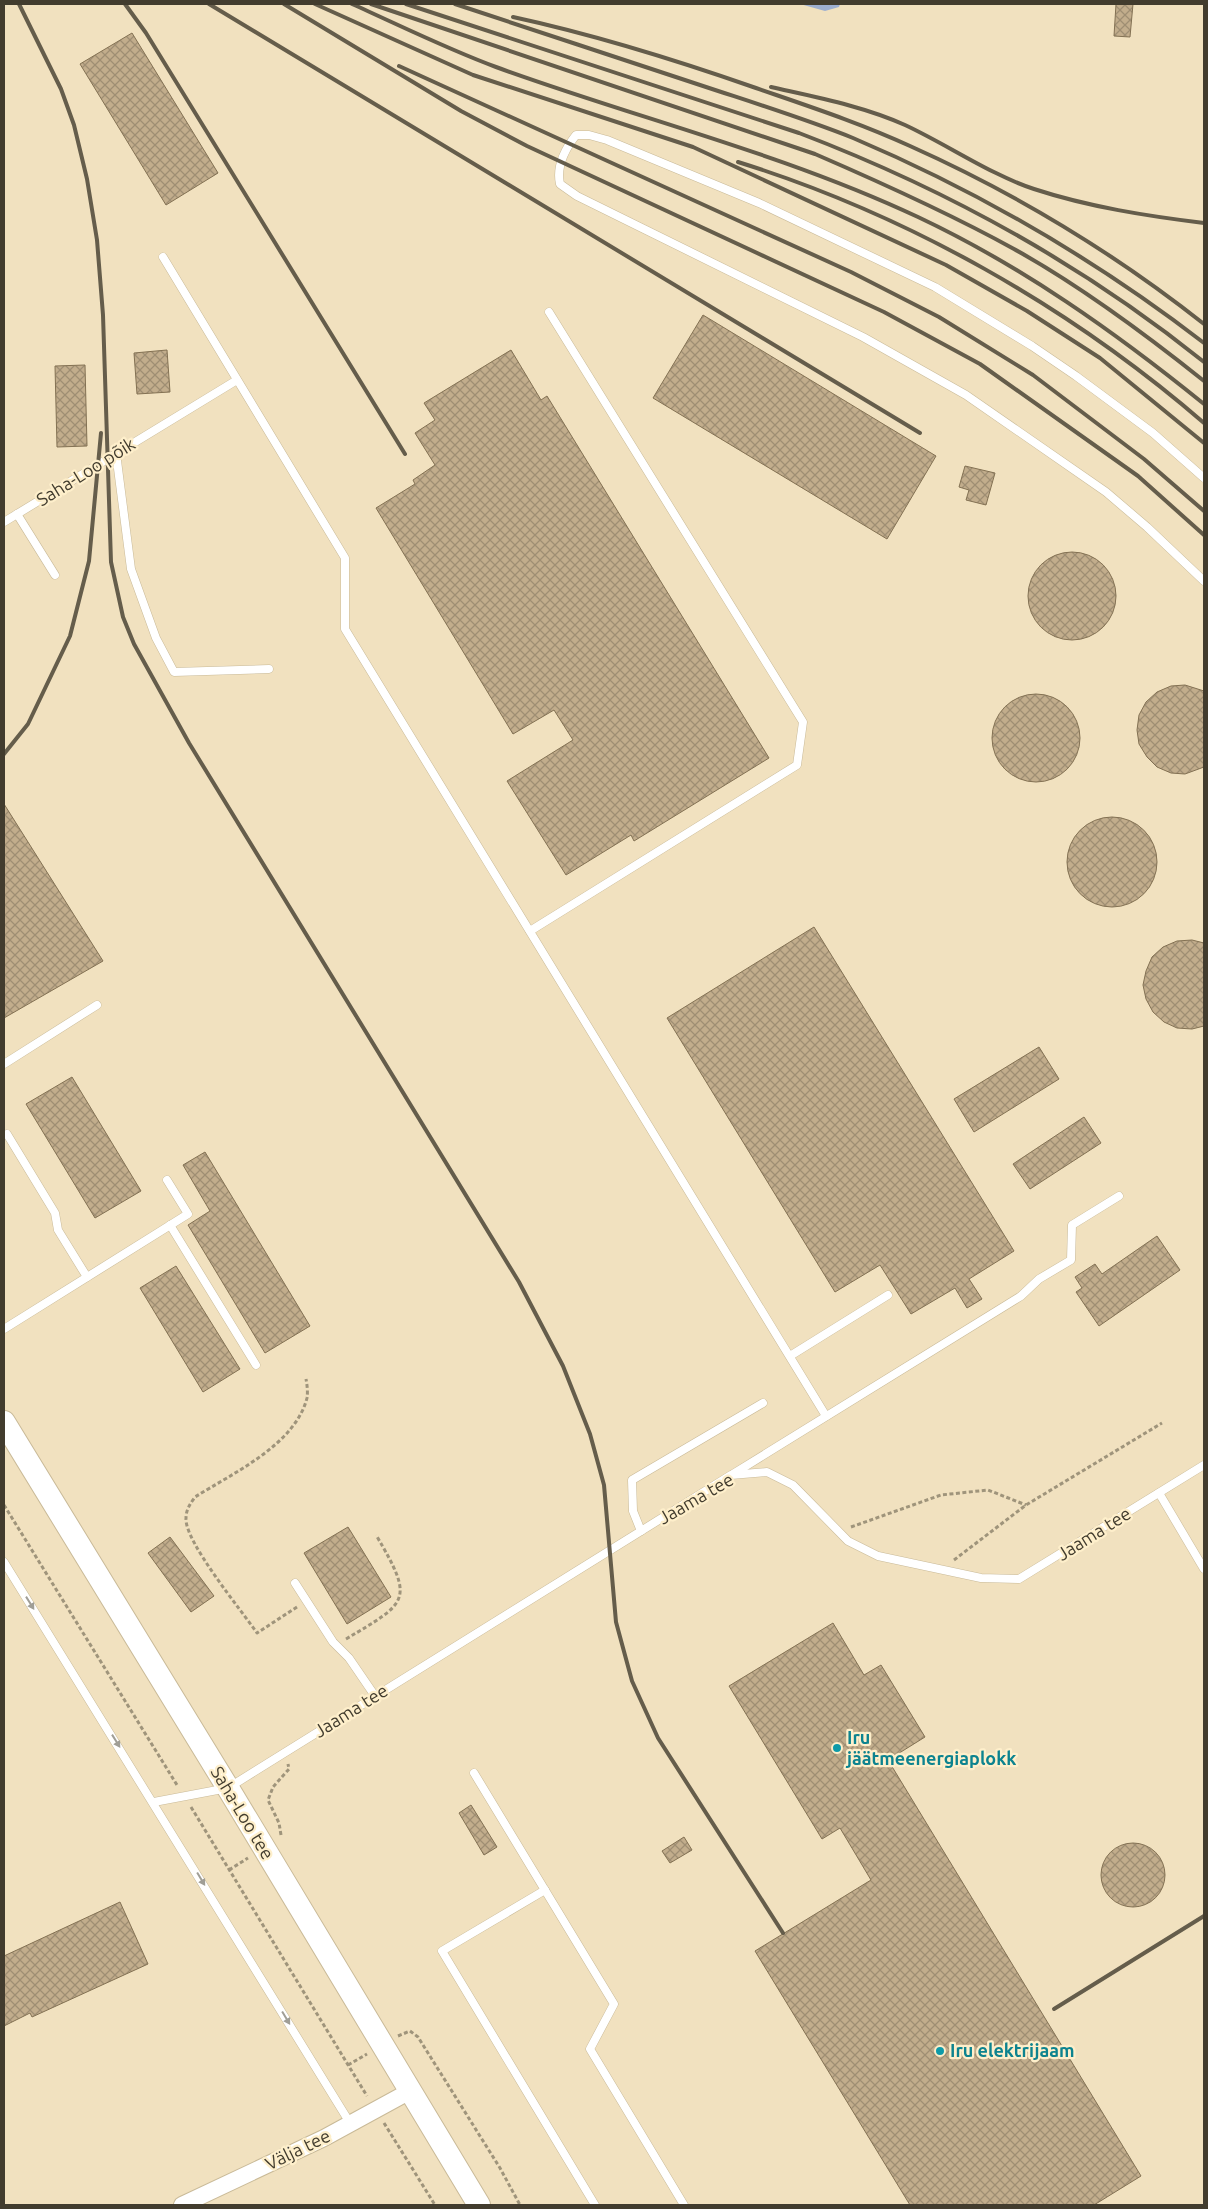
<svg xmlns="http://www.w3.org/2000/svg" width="1208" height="2209" font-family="Ubuntu,sans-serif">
<defs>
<pattern id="building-cross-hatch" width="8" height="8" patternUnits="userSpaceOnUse" patternTransform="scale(1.25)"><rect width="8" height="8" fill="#c2ad8c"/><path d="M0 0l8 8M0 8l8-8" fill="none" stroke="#9f8e73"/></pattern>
</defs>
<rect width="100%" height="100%" fill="#f1e1bf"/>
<!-- water -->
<path fill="#9eafd0" d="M800 4H840L839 7 825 11Z"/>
<!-- building -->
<g fill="url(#building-cross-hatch)" stroke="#837153">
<path d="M1116 4H1133L1130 37 1114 36Z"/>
<path d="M132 33 218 173 166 205 80 64Z"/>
<path d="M703 315 936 456 887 539 653 398Z"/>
<path d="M167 350 170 392 137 394 134 353Z"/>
<path d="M511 350 541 400 547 396 769 758 634 841 631 835 566 875 507 781 573 740 554 710 513 734 376 508 415 484 413 480 435 465 415 433 435 420 424 403Z"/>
<path d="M85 365 87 446 57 447 55 366Z"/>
<path d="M965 466 995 473 986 505 966 500 969 490 959 487Z"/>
<circle cx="1072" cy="596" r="44"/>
<path d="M1185 685 1204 691V767L1185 774 1171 773 1157 767 1147 757 1139 744 1137 730 1139 715 1146 702 1157 692 1171 686Z"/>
<circle cx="1036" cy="738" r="44"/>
<path d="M4 804 103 961 4 1018Z"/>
<circle cx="1112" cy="862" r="45"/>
<path d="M814 927 1014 1251 969 1279 982 1299 967 1308 955 1288 911 1314 880 1265 835 1292 667 1018Z"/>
<path d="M1192 940 1204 943V1026L1192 1029 1177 1028 1164 1022 1153 1012 1146 999 1143 985 1146 971 1152 957 1163 947 1177 941Z"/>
<path d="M1039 1047 1059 1079 974 1132 954 1099Z"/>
<path d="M72 1077 141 1191 95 1218 26 1104Z"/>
<path d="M1084 1117 1101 1143 1030 1189 1013 1164Z"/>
<path d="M205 1152 310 1326 265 1353 188 1225 210 1211 183 1165Z"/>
<path d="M1157 1236 1180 1270 1099 1326 1076 1292 1082 1288 1075 1277 1095 1264 1102 1274Z"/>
<path d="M176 1266 240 1369 203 1392 140 1288Z"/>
<path d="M348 1527 391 1597 347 1624 304 1553Z"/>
<path d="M170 1537 214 1596 191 1612 148 1553Z"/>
<path d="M833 1623 864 1675 881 1665 925 1737 888 1760 1141 2176 1094 2205H910L755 1951 871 1880 840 1828 822 1839 729 1686Z"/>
<path d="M471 1805 497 1847 484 1855 459 1813Z"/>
<path d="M684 1837 692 1850 670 1863 662 1851Z"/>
<circle cx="1133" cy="1875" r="32"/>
<path d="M120 1902 148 1964 32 2017 30 2013 4 2026V1956Z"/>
</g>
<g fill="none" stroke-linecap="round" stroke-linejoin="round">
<!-- lane casing -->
<g stroke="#c9ba98" stroke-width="9">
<g id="lane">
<path d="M163 257 345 558V629L826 1416"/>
<path d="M116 453 131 569 156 638 174 672 269 669"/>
<path d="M1204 478 1153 433 1076 376 1032 346 935 287 759 203 607 140 589 135H576C565 149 556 166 560 184L577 196 863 337 966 395 1106 492 1147 527 1204 581"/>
<path d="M17 514 55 575"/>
<path d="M4 522 237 380"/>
<path d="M530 931 797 765 803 722 549 312"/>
<path d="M4 1064 97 1005"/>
<path d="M7 1134 55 1213 58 1230 87 1277"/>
<path d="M170 1225 256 1365"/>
<path d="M4 1329 188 1214 167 1180"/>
<path d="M790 1356 888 1295"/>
<path d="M733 1474 1021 1296 1039 1279 1071 1260 1072 1225 1119 1196"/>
<path d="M1159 1493 1204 1569"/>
<path d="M641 1531 633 1511 632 1480 763 1403"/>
<path d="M4 1562 350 2123"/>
<path d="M295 1583 333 1642 349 1658 375 1696"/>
<path d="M474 1773 614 2004 590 2049 684 2205"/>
<path d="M154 1802 228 1788 731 1475 767 1472 793 1485 848 1541 878 1556 981 1578 1019 1579 1204 1465"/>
<path d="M545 1890 442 1951 595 2205"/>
</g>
</g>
<!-- street casing -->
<g stroke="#c9ba98" stroke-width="18">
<path id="street" d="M182 2205 324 2138 412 2090"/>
</g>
<!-- secondary casing -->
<g stroke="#c9ba98" stroke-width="24">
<path id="secondary" d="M4 1422 228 1788 479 2205"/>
</g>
<!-- path -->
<g stroke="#9f947b" stroke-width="3" stroke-dasharray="4 2.5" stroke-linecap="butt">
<path d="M4 1505 177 1785"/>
<path d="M851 1527 941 1495 988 1490 1026 1505"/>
<path d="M954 1560 1026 1505 1162 1423"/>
<path d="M297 1607 257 1633C242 1611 184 1541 186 1518 186 1510 190 1504 195 1497 233 1473 295 1445 307 1398 308 1392 307 1384 306 1379"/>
<path d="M346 1639C408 1602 415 1601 376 1535"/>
<path d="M191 1807 367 2096"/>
<path d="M281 1835 279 1823 268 1800 273 1787 289 1769 288 1764"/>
<path d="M229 1870 248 1858"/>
<path d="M398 2036 410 2031 418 2037 500 2168 520 2205"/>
<path d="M348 2065 367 2054"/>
<path d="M384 2123 435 2205"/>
</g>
<!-- lane -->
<use href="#lane" stroke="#fff" stroke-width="8"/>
<!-- street -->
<use href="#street" stroke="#fff" stroke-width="16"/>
<!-- secondary -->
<use href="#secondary" stroke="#fff" stroke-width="22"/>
<!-- rail -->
<g stroke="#655d4b" stroke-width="4">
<path d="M19 4 61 89 74 125 87 179 97 240 103 315 111 562 123 617 134 644 189 743 519 1282 563 1366 590 1434 604 1485 616 1622 632 1681 658 1738 783 1933"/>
<path d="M125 4 146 33 405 454"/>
<path d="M209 4 920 433"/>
<path d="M284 4 461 111 527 146 884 312 980 364 1138 476 1204 535"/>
<path d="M315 4 473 75 693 147 946 265 1027 311 1100 358 1204 443"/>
<path d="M352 4C399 25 447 49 496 67 636 118 782 153 918 217 1022 266 1115 332 1204 404"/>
<path d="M371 4 815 154C882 183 949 213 1014 249 1081 286 1144 333 1204 381"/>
<path d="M406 4 799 133C946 189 1082 264 1204 362"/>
<path d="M455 4C537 31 618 58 700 85 751 102 803 118 853 138 980 192 1095 259 1204 343"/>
<path d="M513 17C596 35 676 60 756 88 808 106 860 123 910 146 1015 193 1114 253 1204 324"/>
<path d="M399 66 851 272 939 317 1033 375 1144 459 1204 511"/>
<path d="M771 87C815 97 863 106 905 125 948 145 989 174 1034 189 1089 207 1147 216 1204 223"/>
<path d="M738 162C908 215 1070 307 1204 423"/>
<path d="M4 754 28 724 70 636 89 561 101 433"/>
<path d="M1054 2009 1204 1916"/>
</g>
</g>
<!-- one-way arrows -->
<defs><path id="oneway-solid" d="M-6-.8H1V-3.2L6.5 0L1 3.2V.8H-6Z" transform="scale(1.25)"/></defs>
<g fill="#a09e96">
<use href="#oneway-solid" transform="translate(30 1603) rotate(58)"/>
<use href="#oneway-solid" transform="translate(116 1741) rotate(58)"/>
<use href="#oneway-solid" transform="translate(201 1879) rotate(59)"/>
<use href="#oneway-solid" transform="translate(286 2018) rotate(59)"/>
</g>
<!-- markers -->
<g fill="#0f9aa8" stroke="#feefcb" stroke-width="2">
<circle cx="837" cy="1748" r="5"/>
<circle cx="940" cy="2051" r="5"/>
</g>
<g text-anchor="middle" stroke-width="4.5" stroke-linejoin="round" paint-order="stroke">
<!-- street labels -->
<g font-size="18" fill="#423c2e" stroke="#feefcb">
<text transform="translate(86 472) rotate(-32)" y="6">Saha-Loo põik</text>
<text transform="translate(696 1499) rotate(-30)" y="6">Jaama tee</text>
<text transform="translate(1094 1534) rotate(-32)" y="6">Jaama tee</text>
<text transform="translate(351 1711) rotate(-32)" y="6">Jaama tee</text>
<text transform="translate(242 1813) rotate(59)" y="6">Saha-Loo tee</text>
<text transform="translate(298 2150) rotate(-26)" y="6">Välja tee</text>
</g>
<!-- culture labels -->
<g font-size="18" font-weight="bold" fill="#0d838f" stroke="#feefcb" text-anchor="start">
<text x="847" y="1744">Iru<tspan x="847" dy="21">jäätmeenergiaplokk</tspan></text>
<text x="950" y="2057">Iru elektrijaam</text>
</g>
</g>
<!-- border -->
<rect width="1208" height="2209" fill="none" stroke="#423c2e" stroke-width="10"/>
</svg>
